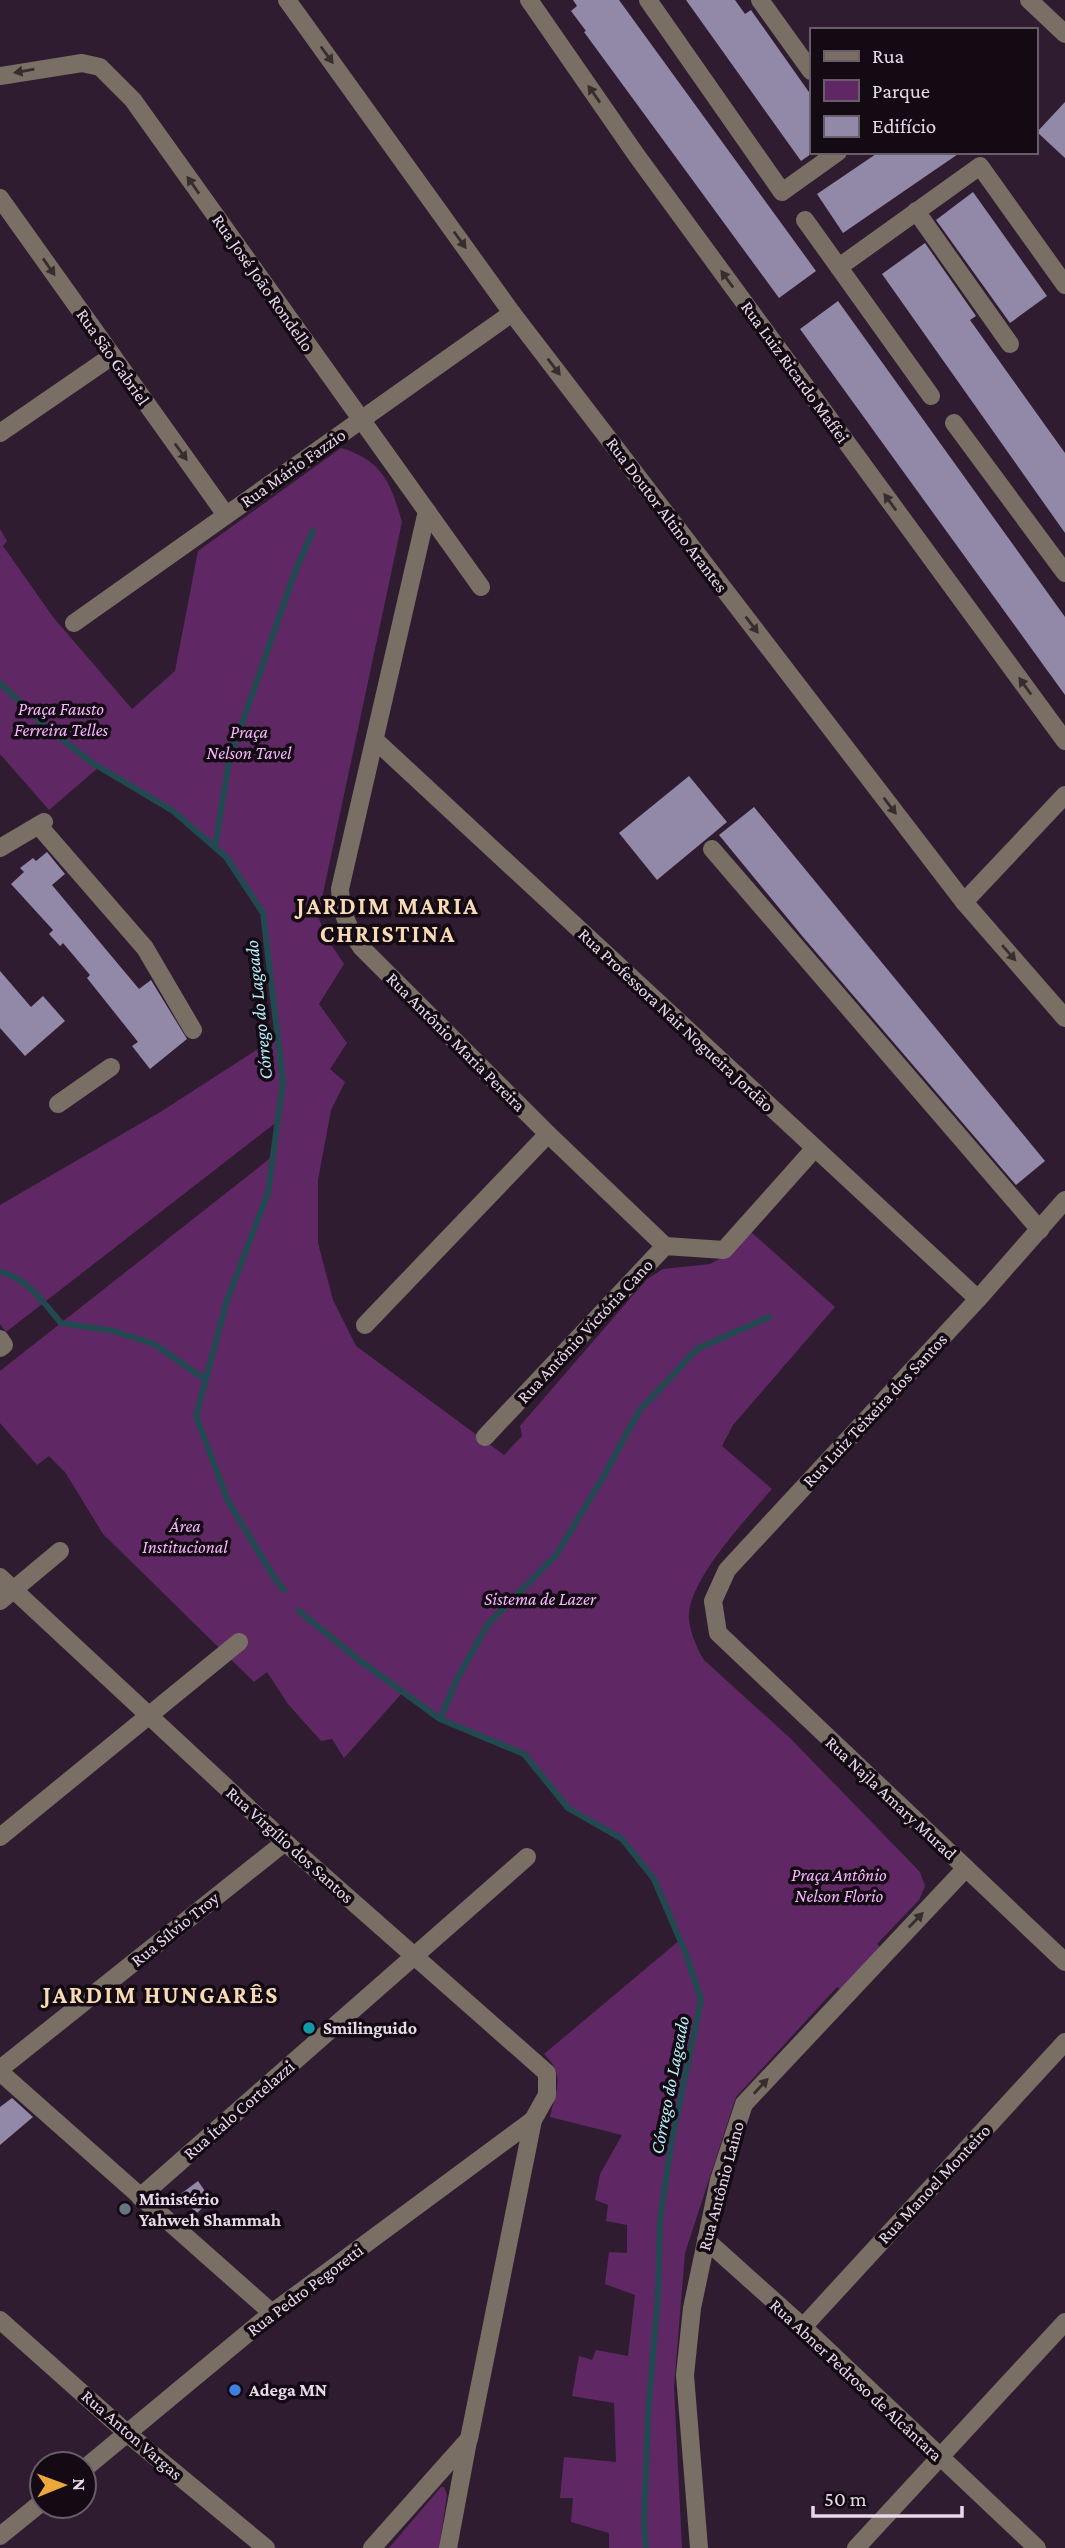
<svg xmlns="http://www.w3.org/2000/svg" width="1065" height="2548" font-family="'Crimson Pro',serif">
<rect width="100%" height="100%" fill="#301c31"/>
<!-- green -->
<g fill="#5f2864">
<path d="M341 448C382 460 391 483 402 522L318 917 328 940 344 964 319 1004 347 1043 330 1069 345 1082 331 1110 318 1180V1243L333 1300 356 1346 504 1455 522 1436 520 1426 646 1280 663 1269 710 1264 728 1254 751 1232 835 1307 733 1425 722 1446 772 1489C748 1517 686 1582 689 1619 690 1632 697 1649 704 1660L790 1738 920 1872 925 1886 919 1900 877 1944 880 1947 866 1966 854 1974 852 1981 841 1990 837 1987 736 2097 685 2253 674 2387 682 2548H609V2533L571 2522 573 2498H560L564 2457 616 2462 614 2403 572 2396 579 2356 592 2360 596 2350 628 2356 635 2295 605 2284 609 2252 627 2253V2225L606 2221 608 2205 595 2200 600 2174 622 2135 550 2117C556 2089 566 2076 544 2054L680 1940 654 1879 622 1839 568 1808 524 1754 440 1719 403 1692 344 1758 332 1739 321 1741 288 1704 267 1672 254 1682 103 1534 65 1472 49 1456 37 1465 0 1423V1371L273 1156 278 1121 6 1332 0 1324V1205L162 1111 278 1036 263 913 226 857 173 811 99 767 49 810 0 754V529L7 541 3 546 53 617 132 709 175 671 198 551Z"/>
<path d="M441 2487H444L447 2495 439 2548H389Z"/>
</g>
<g fill="none" stroke-linecap="round" stroke-linejoin="round">
<!-- stream -->
<g stroke="#204a50" stroke-width="6">
<path d="M0 683 43 724 91 762 173 811 226 857 263 913 283 1082 268 1193 227 1300 196 1416 228 1501 272 1574 284 1590"/>
<path d="M215 847 229 761 294 574 313 531"/>
<path d="M0 1272C25 1276 45 1304 61 1323L114 1331 154 1344 206 1380"/>
<path d="M299 1611 359 1660 440 1719 524 1754 568 1808 622 1839 654 1879 686 1954 701 2000 671 2145 660 2221 658 2295 648 2414 644 2525 646 2548"/>
<path d="M440 1719 458 1677 488 1624 556 1555 605 1474 639 1411 697 1349 769 1317"/>
</g>
</g>
<!-- building -->
<g fill="#9288a7">
<path d="M573 0H619L816 271 779 298 584 32 586 31 571 11 577 6Z"/>
<path d="M686 0H735L745 14 751 10 811 95V154L801 161Z"/>
<path d="M1065 102V158L1037 132Z"/>
<path d="M879 152H961L843 233 817 194Z"/>
<path d="M973 192 1047 296 1010 323 936 220Z"/>
<path d="M925 243 976 316 970 320 1065 453V533L882 274Z"/>
<path d="M838 301 1065 617V695L800 329Z"/>
<path d="M689 776 727 822 657 880 619 833Z"/>
<path d="M754 807 1045 1161 1016 1185 803 937 719 835Z"/>
<path d="M47 852 65 874 52 885 139 989 151 980 187 1039 150 1069 132 1046 138 1042 87 978 90 975 63 943 60 946 49 934 53 930 11 884 24 872 20 868 33 858 36 861Z"/>
<path d="M0 971 31 1007 43 996 65 1021 25 1056 0 1028Z"/>
<path d="M12 2098 33 2117 0 2145V2107Z"/>
<path d="M198 2181 211 2200 197 2213 178 2196Z"/>
</g>
<g fill="none" stroke-linecap="round" stroke-linejoin="round">
<!-- minor -->
<g stroke="#7a6f64" stroke-width="18">
<path d="M287 0 512 313 964 902 1065 1018"/>
<path d="M529 0 637 156 1065 741"/>
<path d="M648 0 782 192 838 152"/>
<path d="M760 0 811 71"/>
<path d="M1029 0 1065 34"/>
<path d="M0 76 82 63 100 67 133 100 481 587"/>
<path d="M0 198 226 515"/>
<path d="M916 211 1010 344"/>
<path d="M805 220 931 396"/>
<path d="M839 267 980 166 1065 285"/>
<path d="M954 423 1065 573"/>
<path d="M0 433 112 356"/>
<path d="M427 511 340 889C341 914 348 928 362 948L548 1134 665 1246"/>
<path d="M74 623 512 313"/>
<path d="M375 740 978 1299"/>
<path d="M39 826 145 948 193 1030"/>
<path d="M0 848 44 822"/>
<path d="M712 849 1040 1230"/>
<path d="M964 902 1065 795"/>
<path d="M58 1104 111 1067"/>
<path d="M1065 1200 978 1299 727 1570 713 1601 718 1633 1065 1962"/>
<path d="M365 1325 548 1134"/>
<path d="M0 1339 4 1345 0 1348"/>
<path d="M485 1437 665 1246 724 1250 815 1148"/>
<path d="M0 1577 285 1842 547 2073V2095L533 2120 469 2439 372 2548"/>
<path d="M0 1601 60 1551"/>
<path d="M0 1837 239 1642"/>
<path d="M0 2069 285 1842"/>
<path d="M0 2072 272 2313"/>
<path d="M140 2197 527 1857"/>
<path d="M706 2240 803 2327 1037 2548"/>
<path d="M0 2320 128 2434 266 2548"/>
<path d="M803 2327 1065 2042"/>
<path d="M84 2469 272 2313 533 2120"/>
<path d="M0 2536 42 2502"/>
<path d="M448 2548 468 2441"/>
<path d="M699 2548 685 2375 692 2308 719 2180 744 2104 966 1868"/>
<path d="M856 2548 1065 2322"/>
</g>
</g>
<!-- one-way arrows -->
<defs><path id="oneway-solid" d="M-6-.8H1V-3.2L6.5 0L1 3.2V.8H-6Z" transform="scale(1.75)"/></defs>
<g fill="#372d2f">
<use href="#oneway-solid" transform="translate(327 55) rotate(54)"/>
<use href="#oneway-solid" transform="translate(24 71) rotate(170)"/>
<use href="#oneway-solid" transform="translate(594 94) rotate(-125)"/>
<use href="#oneway-solid" transform="translate(193 185) rotate(-125)"/>
<use href="#oneway-solid" transform="translate(460 240) rotate(54)"/>
<use href="#oneway-solid" transform="translate(49 267) rotate(55)"/>
<use href="#oneway-solid" transform="translate(727 279) rotate(-126)"/>
<use href="#oneway-solid" transform="translate(554 367) rotate(53)"/>
<use href="#oneway-solid" transform="translate(181 452) rotate(54)"/>
<use href="#oneway-solid" transform="translate(890 502) rotate(-126)"/>
<use href="#oneway-solid" transform="translate(752 625) rotate(53)"/>
<use href="#oneway-solid" transform="translate(1025 686) rotate(-126)"/>
<use href="#oneway-solid" transform="translate(890 806) rotate(53)"/>
<use href="#oneway-solid" transform="translate(1009 953) rotate(49)"/>
<use href="#oneway-solid" transform="translate(916 1920) rotate(-46)"/>
<use href="#oneway-solid" transform="translate(761 2086) rotate(-47)"/>
</g>
<!-- markers -->
<circle fill="#0f9aa8" stroke="#130a13" stroke-width="2.5" cx="309" cy="2028" r="7"/>
<circle fill="#6b7280" stroke="#130a13" stroke-width="2.5" cx="125" cy="2209" r="7"/>
<circle fill="#3f7fe0" stroke="#130a13" stroke-width="2.5" cx="235" cy="2390" r="7"/>
<g text-anchor="middle" stroke-width="7" stroke-linejoin="round" paint-order="stroke">
<!-- street labels -->
<g font-size="18" fill="#e7d9e7" stroke="#130a13">
<text transform="translate(263 283) rotate(55)" y="6">Rua José João Rondello</text>
<text transform="translate(113 357) rotate(55)" y="6">Rua São Gabriel</text>
<text transform="translate(795 372) rotate(54)" y="6">Rua Luiz Ricardo Maffei</text>
<text transform="translate(293 468) rotate(-35)" y="6">Rua Mário Fazzio</text>
<text transform="translate(667 515) rotate(53)" y="6">Rua Doutor Altino Arantes</text>
<text transform="translate(676 1020) rotate(43)" y="6">Rua Professora Nair Nogueira Jordão</text>
<text transform="translate(456 1042) rotate(45)" y="6">Rua Antônio Maria Pereira</text>
<text transform="translate(585 1331) rotate(-47)" y="6">Rua Antônio Victória Cano</text>
<text transform="translate(875 1410) rotate(-47)" y="6">Rua Luiz Teixeira dos Santos</text>
<text transform="translate(891 1798) rotate(43)" y="6">Rua Najla Amary Murad</text>
<text transform="translate(290 1845) rotate(42)" y="6">Rua Virgílio dos Santos</text>
<text transform="translate(175 1929) rotate(-39)" y="6">Rua Sílvio Troy</text>
<text transform="translate(239 2110) rotate(-41)" y="6">Rua Ítalo Cortelazzi</text>
<text transform="translate(934 2184) rotate(-47)" y="6">Rua Manoel Monteiro</text>
<text transform="translate(721 2186) rotate(-75)" y="6">Rua Antônio Laino</text>
<text transform="translate(305 2290) rotate(-37)" y="6">Rua Pedro Pegoretti</text>
<text transform="translate(856 2380) rotate(43)" y="6">Rua Abner Pedroso de Alcântara</text>
<text transform="translate(132 2435) rotate(41)" y="6">Rua Anton Vargas</text>
</g>
<!-- park labels -->
<g font-size="18" font-style="italic" fill="#f8b6fe" stroke="#130a13">
<text x="61" y="715">Praça Fausto<tspan x="61" dy="21">Ferreira Telles</tspan></text>
<text x="249" y="738">Praça<tspan x="249" dy="21">Nelson Tavel</tspan></text>
<text x="185" y="1532">Área<tspan x="185" dy="21">Institucional</tspan></text>
<text x="540" y="1605">Sistema de Lazer</text>
<text x="839" y="1881">Praça Antônio<tspan x="839" dy="21">Nelson Florio</tspan></text>
</g>
<!-- poi labels -->
<g font-size="18" font-weight="bold" fill="#e7d9e7" stroke="#130a13" text-anchor="start">
<text x="323" y="2034">Smilinguido</text>
<text x="139" y="2205">Ministério<tspan x="139" dy="21">Yahweh Shammah</tspan></text>
<text x="249" y="2396">Adega MN</text>
</g>
<!-- water labels -->
<g font-size="19" font-style="italic" fill="#b6f0f8" stroke="#130a13">
<text transform="translate(258 1010) rotate(-96)" y="7">Córrego do Lageado</text>
<text transform="translate(669 2085) rotate(-79)" y="7">Córrego do Lageado</text>
</g>
<!-- district labels -->
<g font-size="24" font-weight="bold" letter-spacing="2" fill="#f8dbb4" stroke="#130a13">
<text x="388" y="914">JARDIM MARIA<tspan x="388" dy="28">CHRISTINA</tspan></text>
<text x="161" y="2003">JARDIM HUNGARÊS</text>
</g>
</g>
<!-- legend -->
<rect x="810" y="28" width="228" height="126" fill="#130a13" stroke="#685d68" stroke-width="2"/>
<rect x="824" y="51" width="35" height="10" fill="#7a6f64" stroke="#685d68" stroke-width="2"/>
<text x="872" y="63" font-size="21" fill="#e7d9e7">Rua</text>
<rect x="824" y="80" width="35" height="21" fill="#5f2864" stroke="#685d68" stroke-width="2"/>
<text x="872" y="98" font-size="21" fill="#e7d9e7">Parque</text>
<rect x="824" y="116" width="35" height="21" fill="#9288a7" stroke="#685d68" stroke-width="2"/>
<text x="872" y="133" font-size="21" fill="#e7d9e7">Edifício</text>
<!-- north arrow -->
<g transform="translate(63 2485) rotate(89)"><circle r="33" fill="#130a13" stroke="#685d68" stroke-width="2"/>
<path d="M0-5L12 26L0 18L-12 26Z" fill="#eda83c"/>
<text y="-10" font-size="19" font-weight="bold" text-anchor="middle" fill="#e7d9e7">N</text>
</g>
<!-- scale -->
<path d="M813 2506v10h149v-10" fill="none" stroke="#e7d9e7" stroke-width="3.5"/>
<text x="824" y="2506" font-size="21" fill="#e7d9e7" stroke="#130a13" stroke-width="5" paint-order="stroke">50 m</text>
</svg>
